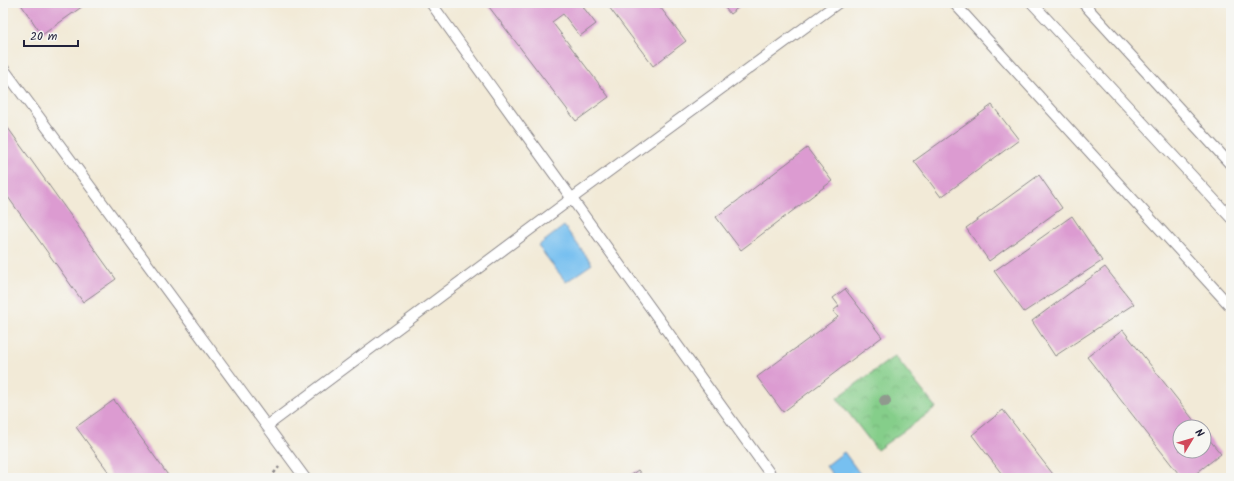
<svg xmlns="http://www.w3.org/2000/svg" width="1234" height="481" font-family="Kalam,sans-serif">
<defs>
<pattern id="park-crowns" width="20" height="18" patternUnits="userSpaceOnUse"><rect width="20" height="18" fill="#85ce8a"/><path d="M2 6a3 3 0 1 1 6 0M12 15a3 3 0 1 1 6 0" fill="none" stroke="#73b178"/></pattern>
</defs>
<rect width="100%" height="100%" fill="#f6f6f2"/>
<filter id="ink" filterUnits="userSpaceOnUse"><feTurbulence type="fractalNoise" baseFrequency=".025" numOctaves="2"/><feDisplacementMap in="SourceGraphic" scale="8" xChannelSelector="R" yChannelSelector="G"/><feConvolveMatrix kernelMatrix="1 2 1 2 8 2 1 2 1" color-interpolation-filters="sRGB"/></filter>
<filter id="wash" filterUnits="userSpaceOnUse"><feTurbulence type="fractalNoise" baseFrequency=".012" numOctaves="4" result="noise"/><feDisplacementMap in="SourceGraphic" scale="16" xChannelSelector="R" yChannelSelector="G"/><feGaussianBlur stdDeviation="0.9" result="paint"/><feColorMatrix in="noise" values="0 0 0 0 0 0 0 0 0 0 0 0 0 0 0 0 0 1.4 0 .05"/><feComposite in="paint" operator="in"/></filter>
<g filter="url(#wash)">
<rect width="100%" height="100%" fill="#f2ead7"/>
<!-- park -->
<path fill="url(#park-crowns)" stroke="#547862" d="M895 356 936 408 877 450 837 398Z"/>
<!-- water -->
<g fill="#77c0f0" stroke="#4c7196">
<path d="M564 226 592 264 566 282 538 246Z"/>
<path d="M844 452 863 478H835L826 466Z"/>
</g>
<g id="blocks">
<!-- building -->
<g fill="#dc9bd1">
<path d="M20 3H81L83 6 42 35Z"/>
<path d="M486 3H540L542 5 545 3H580L596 24 580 36 563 14 552 22 609 97 576 121Z"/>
<path d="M606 3H657L686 41 653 66Z"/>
<path d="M721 3H744L730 14Z"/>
<path d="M992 105 1019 140 941 197 914 161Z"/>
<path d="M8 128 116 279 83 302 3 190V132Z"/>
<path d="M807 148 832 181 741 250 716 217Z"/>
<path d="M1039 175 1062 208 989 261 966 228Z"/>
<path d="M1072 216 1102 261 1024 312 994 271Z"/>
<path d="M1105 267 1134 304 1055 356 1032 321Z"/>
<path d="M845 289 882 337 783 412 757 377 838 317 833 311 839 306 833 298Z"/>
<path d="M1123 330 1199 427H1180V451H1204V433L1221 454 1190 478H1182L1087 357Z"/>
<path d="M114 400 170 478H113L76 427Z"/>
<path d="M1003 410 1056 478H1005L972 435Z"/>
<path d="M638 470 644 478H626Z"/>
</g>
</g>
</g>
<g filter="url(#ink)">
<use href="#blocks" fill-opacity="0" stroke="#8a8689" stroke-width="1"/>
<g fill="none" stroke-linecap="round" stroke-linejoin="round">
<!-- lane casing -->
<g stroke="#8a8689" stroke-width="12">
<g id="lane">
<path d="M431 3 773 478"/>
<path d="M954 3 1231 307"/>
<path d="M1032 3 1231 218"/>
<path d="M1083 3 1231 165"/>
<path d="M3 68 305 478"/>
<path d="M267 426 571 199 838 3"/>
</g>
</g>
<!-- path -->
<path stroke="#8a8689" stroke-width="2.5" stroke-dasharray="3 3" stroke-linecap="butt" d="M270 478 279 467"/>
<!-- lane -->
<use href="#lane" stroke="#fff" stroke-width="10"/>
</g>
<!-- trees -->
<circle fill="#90998e" cx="885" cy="401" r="6"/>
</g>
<!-- margin -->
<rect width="1234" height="481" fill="none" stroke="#f6f6f2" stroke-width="16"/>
<!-- north arrow -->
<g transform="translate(1192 439) rotate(52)"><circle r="19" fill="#f6f6f2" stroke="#a1a1a9"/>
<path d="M0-3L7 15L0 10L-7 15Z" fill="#d1495b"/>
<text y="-6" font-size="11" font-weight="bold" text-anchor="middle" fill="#22223b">N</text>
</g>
<!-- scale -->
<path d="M24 40v6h54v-6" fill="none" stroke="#22223b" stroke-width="2"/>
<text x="30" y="40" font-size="12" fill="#22223b" stroke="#f6f6f2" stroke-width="3" paint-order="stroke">20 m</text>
</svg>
